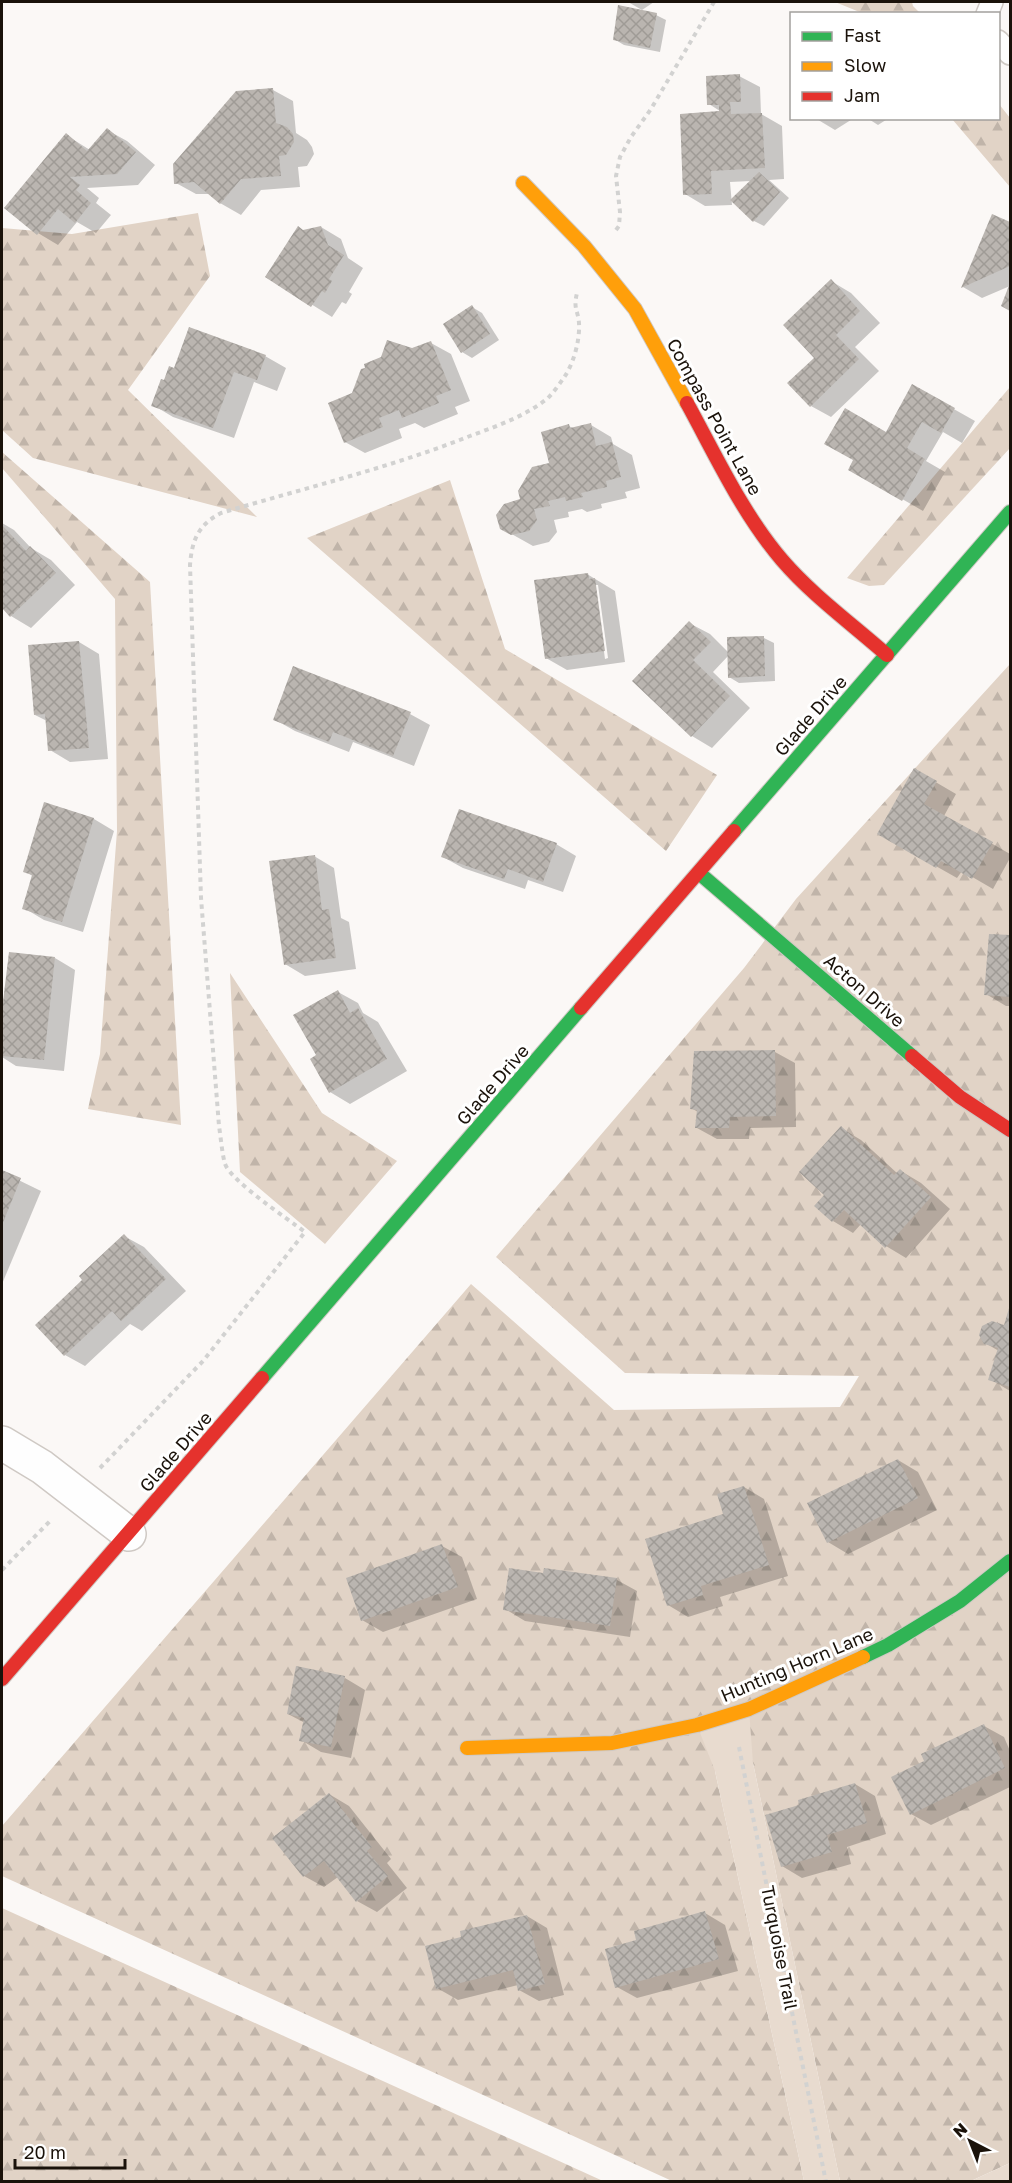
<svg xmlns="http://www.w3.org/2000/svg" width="1012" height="2183" font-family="'Golos Text',sans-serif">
<defs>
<pattern id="forest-firs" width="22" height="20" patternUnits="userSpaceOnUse" patternTransform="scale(1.5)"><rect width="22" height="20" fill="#e1d3c6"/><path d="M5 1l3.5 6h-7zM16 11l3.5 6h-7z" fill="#c0b4a9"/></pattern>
<pattern id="building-cross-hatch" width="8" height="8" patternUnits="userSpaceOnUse" patternTransform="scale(1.5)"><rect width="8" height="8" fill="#bab5b0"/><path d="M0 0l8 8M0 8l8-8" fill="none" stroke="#9f9b96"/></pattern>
</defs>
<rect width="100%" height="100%" fill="#fbf8f6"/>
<!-- forest -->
<g fill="url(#forest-firs)">
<path d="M835 2H912L913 6 920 13H862Z"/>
<path d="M999 104 1010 118V187L952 119 998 118Z"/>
<path d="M198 213 210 276 128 390 257 517 33 458 2 430V228L72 234Z"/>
<path d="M1010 387V448L884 585 869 586 847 578Z"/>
<path d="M2 452 150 582 181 1125 88 1109 100 1054 117 831 115 599 2 468Z"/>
<path d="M450 480 505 649 717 775 666 851 307 538Z"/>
<path d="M1010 664V2163L971 2181H840L753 1763 715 1771 804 2181H672L2 1876V1826L471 1284 614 1410 840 1407 859 1376 625 1373 496 1257 744 968 796 899Z"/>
<path d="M230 973 322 1113 397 1161 325 1244 240 1172Z"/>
<path d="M2 1908 603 2181H2Z"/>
</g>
<!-- green -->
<g fill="#e8dbcf">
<path d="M749 1709 753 1763 840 2181H804L715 1771 697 1725Z"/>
<path d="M1010 2163V2181H971Z"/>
</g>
<!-- shadow -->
<g fill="#0003" fill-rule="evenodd">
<path d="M628 2H654L642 10Z"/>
<path d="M656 15 666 20 660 52 624 45 614 39Z"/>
<path d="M739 76 760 87 761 114 782 126 784 179 769 180 789 198 764 226 754 221 751 181 730 182 732 205 705 206 685 194 723 113 709 104Z"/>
<path d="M273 90 293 101 296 133 307 140 312 147 314 154 307 166 298 167 300 187 261 190 241 215 220 203 209 194H196L176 183Z"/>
<path d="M815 118H854L835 130Z"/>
<path d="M867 118H889L878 125Z"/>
<path d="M107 130 127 141 155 165 138 185 87 188 99 198 96 203 111 215 96 233 77 222 58 245 38 233 66 135 90 150Z"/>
<path d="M993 216 1010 224V286L982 298 963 287Z"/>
<path d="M321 227 341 239 348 258 363 268 349 292 352 294 346 304 342 302 332 317 267 277 304 231Z"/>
<path d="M831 281 851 293 880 323 855 347 879 371 831 417 811 406 816 358Z"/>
<path d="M472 307 482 313 499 340 472 358 462 352Z"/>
<path d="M431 343 451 354 470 401 455 407 458 414 424 428 415 423 399 429 402 438 365 453 345 442 353 395Z"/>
<path d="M265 356 286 368 277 391 254 382 234 438 173 417 153 405 165 382 175 370Z"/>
<path d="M913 386 975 421 962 443 943 432 926 461 945 472 923 511 850 469 886 434Z"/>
<path d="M591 425 611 437 613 444 632 455 640 488 625 492 627 498 601 504 602 508 587 512 582 509 568 512 569 517 554 520 557 532 549 542 533 546 501 528 550 464 569 426 574 429Z"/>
<path d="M2 523 14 530 31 548 51 560 75 585 31 628 11 616 2 606Z"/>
<path d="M587 574 615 591 625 662 567 670 546 658ZM595 585H598L608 658 605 659Z"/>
<path d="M689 623 710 634 729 653 764 638 774 643 775 681 739 683 729 677V655L713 672 750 708 712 748 692 736Z"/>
<path d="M79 642 99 654 108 759 70 762 50 750 47 721 35 715Z"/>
<path d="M410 714 430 725 414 766 353 742 349 752 295 731 274 719Z"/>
<path d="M915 770 956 794 944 816 1010 854V858L993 889 962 871 957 878 879 834Z"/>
<path d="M45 804 94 819 114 831 83 932 44 920 24 908 34 877 25 871Z"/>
<path d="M556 844 576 856 563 892 528 880 525 889 463 868 443 857Z"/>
<path d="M314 856 334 868 341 918 349 922 356 969 305 976 285 964Z"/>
<path d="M990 935 1010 937V1006H1006L986 994Z"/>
<path d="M55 958 75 970 64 1071 16 1066 2 1057V1011L4 1012Z"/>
<path d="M338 992 358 1003 363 1013 378 1022 407 1071 350 1104 330 1092 318 1056Z"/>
<path d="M775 1052 795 1063 796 1127 750 1128 749 1139H717L697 1128 698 1112 691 1108Z"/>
<path d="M841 1128 861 1140 898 1174 901 1171 921 1183 950 1209 906 1258 886 1246 861 1224 853 1233 833 1221 816 1206 826 1195Z"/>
<path d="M2 1172 41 1191 2 1284Z"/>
<path d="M124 1236 144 1247 186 1291 142 1331 130 1324 85 1366 65 1355 84 1280Z"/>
<path d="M1010 1309V1391L990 1379 999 1351 985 1343 1005 1327Z"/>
<path d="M898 1460 918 1472 937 1510 848 1554 828 1542Z"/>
<path d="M744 1487 764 1499 788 1576 720 1597 723 1606 688 1617 668 1605Z"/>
<path d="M442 1546 462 1557 477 1599 383 1632 362 1620Z"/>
<path d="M545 1569 617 1580 637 1591 630 1637 525 1621 505 1609 544 1575Z"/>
<path d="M345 1678 365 1690 351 1758 321 1752 301 1740 305 1723 288 1714Z"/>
<path d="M984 1726 1004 1737 1010 1751V1787L931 1825 911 1814 927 1761Z"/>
<path d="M855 1784 875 1796 886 1834 847 1847 851 1864 802 1878 782 1866 800 1806Z"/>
<path d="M329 1794 349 1806 391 1859 387 1863 407 1888 377 1912 357 1901 338 1877 324 1887 304 1876Z"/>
<path d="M705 1913 725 1925 738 1971 637 1998 617 1987 638 1941Z"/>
<path d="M527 1916 547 1928 564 1995 539 2001 519 1990 518 1985 458 2000 437 1988Z"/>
</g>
<!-- building -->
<g fill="url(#building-cross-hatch)">
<path d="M618 5 657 13 650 48 613 40Z"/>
<path d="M740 74 741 102H730L731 114 762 113 765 168 711 171 712 194 683 195 680 114 719 111V105H707L706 76Z"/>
<path d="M273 88 276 123 287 127 293 134 294 142 286 155 279 156 281 176 241 179 220 204 194 182 174 184 173 164 236 91Z"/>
<path d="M107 128 136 152 117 174 70 177 80 185 76 190 91 203 75 223 58 209 37 235 4 208 66 133 87 151Z"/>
<path d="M759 172 780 192 753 222 730 200Z"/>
<path d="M992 214 1010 222V266L961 288Z"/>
<path d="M298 226 303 230 321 226 328 245 344 255 329 279 332 281 325 293 322 291 311 307 265 277Z"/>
<path d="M831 279 860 311 836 335 859 359 810 407 787 383 814 358 783 325Z"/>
<path d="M1010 283V311L1001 306Z"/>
<path d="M472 305 490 334 461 353 443 324Z"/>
<path d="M189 327 266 355 257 380 234 372 213 428 151 406 161 379 164 380 169 366 174 368Z"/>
<path d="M387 340 412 348 431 341 451 390 436 396 439 403 402 418 399 410 379 418 383 427 344 443 328 403 352 393 361 369 365 368 364 364 381 357Z"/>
<path d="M912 384 955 408 941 433 922 422 907 448 925 459 902 501 848 470 853 460 824 444 845 408 886 432Z"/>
<path d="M591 423 596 446 612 442 621 477 606 481 607 487 581 493 583 497 566 501 565 497 548 501 550 506 534 509 537 520 529 531 511 535 500 529 496 515 504 504 520 499 518 491 532 467 549 463 541 432 569 424 570 428Z"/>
<path d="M2 525 26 551 30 546 56 573 10 617 2 608Z"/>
<path d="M588 573 589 579 595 578 605 651 545 659 534 580Z"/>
<path d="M689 621 711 642 693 660 730 696 691 737 632 681Z"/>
<path d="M764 636 765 676 728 678 727 637Z"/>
<path d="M79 641 89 748 48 751 45 714 34 715 28 645Z"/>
<path d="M293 666 411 712 393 756 333 732 329 742 273 720Z"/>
<path d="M914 768 937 781 924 804 993 842 972 879 941 861 936 868 877 834Z"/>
<path d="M44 802 94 818 62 922 22 909 32 875 23 872Z"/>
<path d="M459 809 557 843 543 882 508 869 504 879 441 857Z"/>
<path d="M315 855 322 910 329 909 336 958 284 965 269 861Z"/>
<path d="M989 934 1010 935V997L984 995Z"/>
<path d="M9 952 55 957 44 1060 2 1056V1010Z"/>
<path d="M338 990 350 1013 358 1008 387 1059 329 1093 310 1059 316 1055 293 1015Z"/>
<path d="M775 1050 776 1116 730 1117 729 1128H695L697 1110 690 1109 694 1051Z"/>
<path d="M841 1126 894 1175 900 1169 931 1197 885 1248 844 1210 832 1222 814 1206 824 1195 799 1172Z"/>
<path d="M2 1170 21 1178 2 1225Z"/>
<path d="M124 1234 166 1279 121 1321 112 1311 64 1356 35 1325 82 1280 79 1276Z"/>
<path d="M1010 1305V1387L988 1380 998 1348 984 1344 979 1335 982 1326 992 1321 1004 1325Z"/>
<path d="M898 1459 918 1498 827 1543 807 1503Z"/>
<path d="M744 1486 769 1565 701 1586 703 1595 667 1606 645 1539 723 1514 717 1494Z"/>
<path d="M442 1544 458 1587 361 1621 346 1578Z"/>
<path d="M509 1568 543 1573 544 1568 617 1578 610 1626 503 1610Z"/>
<path d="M296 1666 345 1676 331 1747 299 1741 304 1718 287 1714Z"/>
<path d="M984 1724 1005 1768 910 1815 891 1777 924 1761 921 1754Z"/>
<path d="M855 1783 867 1823 827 1835 832 1852 781 1867 765 1815 799 1805 798 1800Z"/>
<path d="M329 1793 372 1847 367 1851 388 1876 356 1902 324 1861 303 1877 272 1838Z"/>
<path d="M705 1911 719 1959 615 1988 605 1949 636 1940 634 1931Z"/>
<path d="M527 1915 545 1984 518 1991 513 1970 436 1989 425 1946 461 1937 460 1931Z"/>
</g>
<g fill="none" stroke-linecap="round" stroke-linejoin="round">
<!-- lane casing -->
<g stroke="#cfc9c4" stroke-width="24">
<g id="lane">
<path d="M987 14 992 2"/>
<path d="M998 41 1010 54"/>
</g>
</g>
<!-- street casing -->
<g stroke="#cfc9c4" stroke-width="36">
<path id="street" d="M2 1443 42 1467 129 1534"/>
</g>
<!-- fast casing -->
<g stroke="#cfc9c4" stroke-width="16">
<g id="fast">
<path d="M734 831 1010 512"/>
<path d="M699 873 912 1056"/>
<path d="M262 1378 581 1008"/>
<path d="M863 1657 888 1645 960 1601 1010 1561"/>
</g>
</g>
<!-- slow casing -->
<g stroke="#cfc9c4" stroke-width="16">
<g id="slow">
<path d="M523 183 584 246 635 309 687 403"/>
<path d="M467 1748 612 1743 697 1725 749 1709 863 1657"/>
</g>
</g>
<!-- jam casing -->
<g stroke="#cfc9c4" stroke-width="16">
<g id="jam">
<path d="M687 403C716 456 742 513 782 560 812 595 852 624 887 655"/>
<path d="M581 1008 734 831"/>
<path d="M912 1056 960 1097 1010 1130"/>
<path d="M2 1679 262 1378"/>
</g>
</g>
<!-- path -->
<g stroke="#d2d2d1" stroke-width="4" stroke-dasharray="4.5 4.5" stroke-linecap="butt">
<path d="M616 230 619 226 620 212 616 176 620 157 631 137 651 109 714 2"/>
<path d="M100 1468 203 1361 305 1232C288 1219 232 1182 225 1164 222 1153 221 1139 219 1126L201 898 190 565C192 540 198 525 221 513 305 488 389 468 470 436 497 426 526 416 548 398 554 392 560 383 565 376 574 362 580 340 579 323 578 310 573 309 577 293"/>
<path d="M2 1570 52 1519"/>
<path d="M739 1747 826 2182"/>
</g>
<!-- lane -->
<use href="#lane" stroke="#fefefe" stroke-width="21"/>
<!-- street -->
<use href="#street" stroke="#fefefe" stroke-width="33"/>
<!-- fast -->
<use href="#fast" stroke="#30b455" stroke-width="14"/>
<!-- slow -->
<use href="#slow" stroke="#ff9f0a" stroke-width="14"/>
<!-- jam -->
<use href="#jam" stroke="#e5322d" stroke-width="14"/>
</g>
<g text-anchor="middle" stroke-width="6" stroke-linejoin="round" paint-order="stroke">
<!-- street labels -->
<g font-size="18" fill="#1a120a" stroke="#fff">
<text transform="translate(714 417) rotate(61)" y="6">Compass Point Lane</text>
<text transform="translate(811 716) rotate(-49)" y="6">Glade Drive</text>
<text transform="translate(864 991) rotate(41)" y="6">Acton Drive</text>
<text transform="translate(493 1085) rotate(-49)" y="6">Glade Drive</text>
<text transform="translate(176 1452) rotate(-49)" y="6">Glade Drive</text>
<text transform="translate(797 1665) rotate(-23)" y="6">Hunting Horn Lane</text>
<text transform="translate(779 1948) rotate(79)" y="6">Turquoise Trail</text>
</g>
</g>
<!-- border -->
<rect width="1012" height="2183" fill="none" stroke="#1a120a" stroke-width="6"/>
<!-- legend -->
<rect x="790" y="12" width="210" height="108" fill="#ffffff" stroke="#a3a09d" stroke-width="1.5"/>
<rect x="802" y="32" width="30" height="9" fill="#30b455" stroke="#a3a09d" stroke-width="1.5"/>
<text x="844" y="42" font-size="18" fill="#1a120a">Fast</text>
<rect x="802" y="62" width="30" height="9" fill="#ff9f0a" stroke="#a3a09d" stroke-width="1.5"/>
<text x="844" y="72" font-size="18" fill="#1a120a">Slow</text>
<rect x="802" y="92" width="30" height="9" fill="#e5322d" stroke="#a3a09d" stroke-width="1.5"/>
<text x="844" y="102" font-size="18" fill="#1a120a">Jam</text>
<!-- north arrow -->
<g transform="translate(970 2141) rotate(318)" stroke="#ffffff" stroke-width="4.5" paint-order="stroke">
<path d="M0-4.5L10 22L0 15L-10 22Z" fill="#1a120a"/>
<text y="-9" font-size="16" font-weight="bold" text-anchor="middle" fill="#1a120a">N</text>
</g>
<!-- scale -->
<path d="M15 2159v9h110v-9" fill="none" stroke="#1a120a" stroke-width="3"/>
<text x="24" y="2159" font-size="18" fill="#1a120a" stroke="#ffffff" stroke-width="4.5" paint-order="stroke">20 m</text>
</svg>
